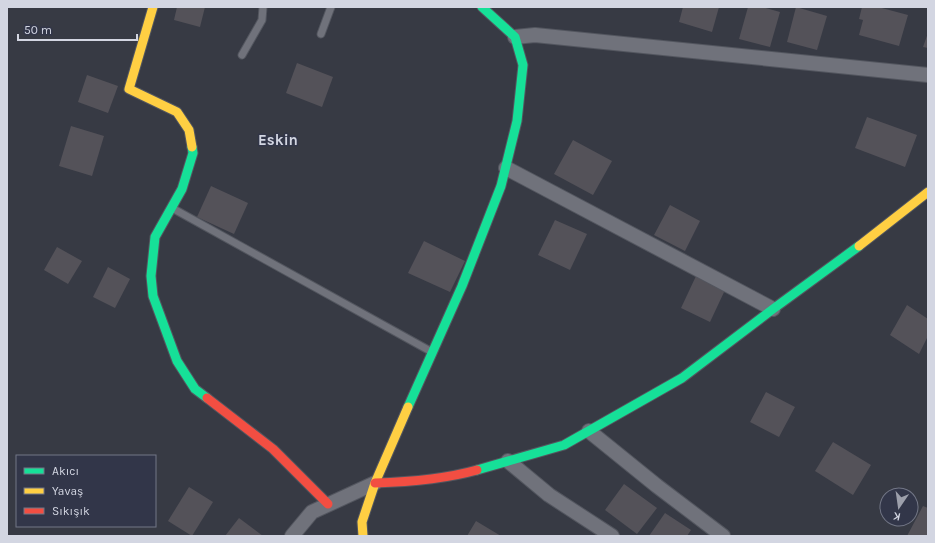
<svg xmlns="http://www.w3.org/2000/svg" width="935" height="543" font-family="Karla,sans-serif">
<rect width="100%" height="100%" fill="#373a44"/>
<!-- building -->
<g fill="#545259">
<path d="M177 7H205L200 27 174 20Z"/>
<path d="M683 7H719L712 32 679 22Z"/>
<path d="M748 7H762L780 12 770 47 739 39Z"/>
<path d="M796 7 827 16 817 50 787 42Z"/>
<path d="M862 7H878L908 15 899 46 859 35 863 20 859 19Z"/>
<path d="M928 33V48L923 47Z"/>
<path d="M297 63 333 77 322 107 286 93Z"/>
<path d="M87 75 118 86 108 113 78 102Z"/>
<path d="M867 117 917 135 905 167 855 148Z"/>
<path d="M71 126 104 136 92 176 59 166Z"/>
<path d="M573 140 612 161 593 195 554 174Z"/>
<path d="M211 186 248 203 234 234 197 217Z"/>
<path d="M670 205 700 221 685 251 654 235Z"/>
<path d="M555 220 587 234 570 270 538 255Z"/>
<path d="M424 241 465 261 450 292 408 273Z"/>
<path d="M57 247 82 261 68 284 44 270Z"/>
<path d="M108 267 130 279 115 308 93 297Z"/>
<path d="M696 276 725 290 710 322 681 308Z"/>
<path d="M907 305 928 319V336L919 354 890 335Z"/>
<path d="M766 392 795 407 779 437 750 422Z"/>
<path d="M833 442 871 465 853 495 815 471Z"/>
<path d="M624 484 657 508 637 534 605 510Z"/>
<path d="M189 487 213 502 192 536 168 521Z"/>
<path d="M923 506 928 508V536H907Z"/>
<path d="M665 513 691 530 687 536H649Z"/>
<path d="M239 518 263 536H225Z"/>
<path d="M476 521 501 536H467Z"/>
</g>
<g fill="none" stroke-linecap="round" stroke-linejoin="round">
<!-- lane casing -->
<g stroke="#53565f" stroke-width="9">
<g id="lane">
<path d="M321 34 331 7"/>
<path d="M242 55 262 20 263 7"/>
<path d="M172 208 432 352"/>
</g>
</g>
<!-- street casing -->
<g stroke="#53565f" stroke-width="16">
<g id="street">
<path d="M515 37 535 35 928 75"/>
<path d="M506 168 773 309"/>
<path d="M589 431 657 486 723 536"/>
<path d="M508 461 549 495 612 536"/>
<path d="M292 536 312 512 375 483"/>
</g>
</g>
<!-- fast casing -->
<g stroke="#53565f" stroke-width="11">
<g id="fast">
<path d="M192 147 193 153 182 189 155 237 151 276 153 296 177 361 195 389 207 398"/>
<path d="M408 407 462 286 501 186 517 121 523 65 515 37 482 7"/>
<path d="M477 470 564 445 682 378 773 309 859 246"/>
</g>
</g>
<!-- slow casing -->
<g stroke="#53565f" stroke-width="11">
<g id="slow">
<path d="M153 7 129 89 177 112 189 130 192 147"/>
<path d="M859 246 928 192"/>
<path d="M363 536 362 522 375 483 408 407"/>
</g>
</g>
<!-- jam casing -->
<g stroke="#53565f" stroke-width="11">
<g id="jam">
<path d="M207 398 273 449 328 504"/>
<path d="M375 483C409 482 445 479 477 470"/>
</g>
</g>
<!-- lane -->
<use href="#lane" stroke="#70727b" stroke-width="7"/>
<!-- street -->
<use href="#street" stroke="#70727b" stroke-width="14"/>
<!-- fast -->
<use href="#fast" stroke="#16e098" stroke-width="9"/>
<!-- slow -->
<use href="#slow" stroke="#ffcf43" stroke-width="9"/>
<!-- jam -->
<use href="#jam" stroke="#f24e42" stroke-width="9"/>
</g>
<g text-anchor="middle" stroke-width="3" stroke-linejoin="round" paint-order="stroke">
<!-- quarter labels -->
<g font-size="15" font-weight="bold" fill="#d3d6e2" stroke="#323649">
<text x="278" y="145">Eskin</text>
</g>
</g>
<!-- border -->
<rect width="935" height="543" fill="none" stroke="#d3d6e2" stroke-width="16"/>
<!-- legend -->
<rect x="16" y="455" width="140" height="72" fill="#323649" stroke="#727686"/>
<rect x="24" y="468" width="20" height="6" fill="#16e098" stroke="#727686"/>
<text x="52" y="475" font-size="12" fill="#d3d6e2">Akıcı</text>
<rect x="24" y="488" width="20" height="6" fill="#ffcf43" stroke="#727686"/>
<text x="52" y="495" font-size="12" fill="#d3d6e2">Yavaş</text>
<rect x="24" y="508" width="20" height="6" fill="#f24e42" stroke="#727686"/>
<text x="52" y="515" font-size="12" fill="#d3d6e2">Sıkışık</text>
<!-- north arrow -->
<g transform="translate(899 507) rotate(193)"><circle r="19" fill="#323649" stroke="#727686"/>
<path d="M0-3L7 15L0 10L-7 15Z" fill="#9c9fab"/>
<text y="-6" font-size="11" font-weight="bold" text-anchor="middle" fill="#d3d6e2">K</text>
</g>
<!-- scale -->
<path d="M18 34v6h119v-6" fill="none" stroke="#d3d6e2" stroke-width="2"/>
<text x="24" y="34" font-size="12" fill="#d3d6e2" stroke="#323649" stroke-width="3" paint-order="stroke">50 m</text>
</svg>
